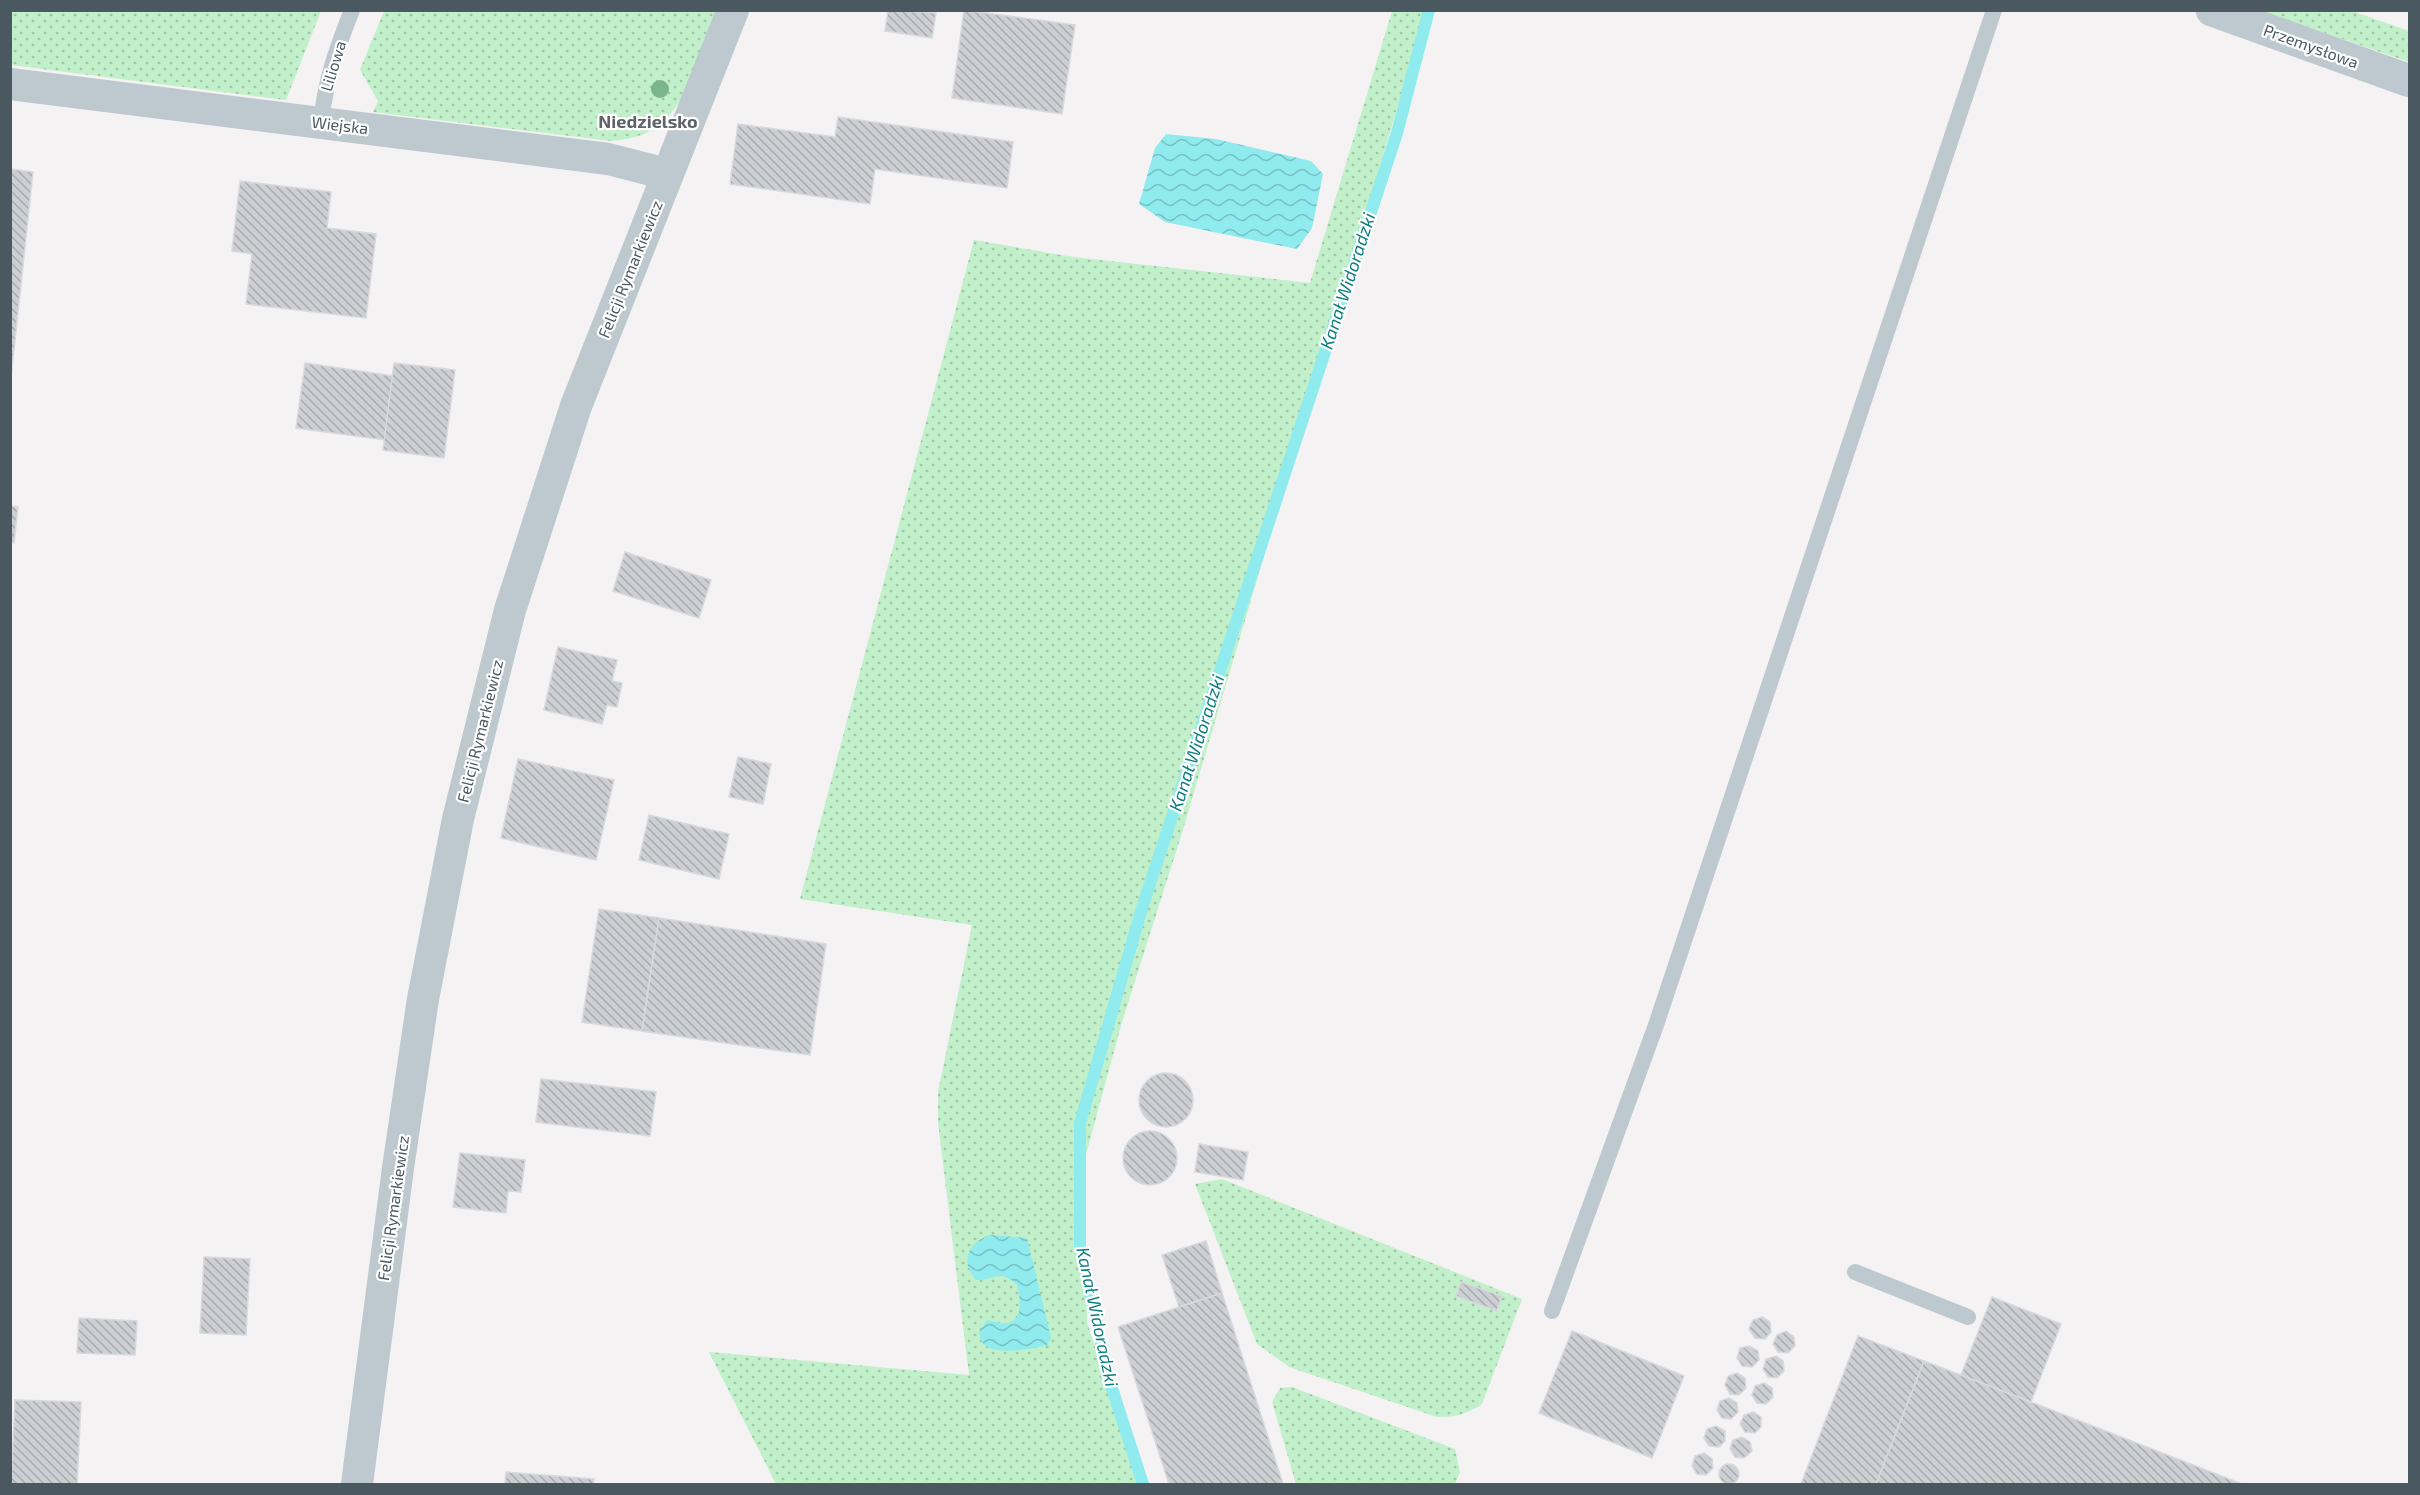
<svg xmlns="http://www.w3.org/2000/svg" width="2420" height="1495" font-family="'Exo 2',sans-serif">
<defs>
<pattern id="grass-dots" width="8" height="8" patternUnits="userSpaceOnUse" patternTransform="scale(1.5)"><rect width="8" height="8" fill="#c1f0ca"/><path d="M2 2h.1M6 6h.1" fill="none" stroke="#9fc5a7" stroke-width="1.8" stroke-linecap="round"/></pattern>
<pattern id="water-waves" width="16" height="10" patternUnits="userSpaceOnUse" patternTransform="scale(1.5)"><rect width="16" height="10" fill="#8febed"/><path d="M0 5q4-4 8 0t8 0" fill="none" stroke="#77c1c3"/></pattern>
<pattern id="building-back-hatch" width="6" height="6" patternUnits="userSpaceOnUse" patternTransform="scale(1.5)"><rect width="6" height="6" fill="#ccd0d4"/><path d="M-1 5l2 2M0 0l6 6M5-1l2 2" fill="none" stroke="#a8acaf"/></pattern>
</defs>
<rect width="100%" height="100%" fill="#f4f2f2"/>
<!-- grass -->
<g fill="url(#grass-dots)">
<path d="M10 11 11 10 321 11 286 100 11 65Z"/>
<path d="M384 11H717L682 98C663 127 647 138 611 141L373 112 378 101 360 70Z"/>
<path d="M1392 11H1426L1181 836 1122 1022 1085 1158 1087 1322 1139 1484H776L709 1352 969 1375 938 1123V1092L972 925 800 899 974 240 1073 257 1310 283Z"/>
<path d="M2262 11H2352L2409 31V62Z"/>
<path d="M1222 1179 1522 1299 1482 1404C1467 1414 1456 1417 1437 1417L1289 1367 1257 1344 1195 1184Z"/>
<path d="M1292 1387 1455 1449 1460 1472 1455 1484H1296L1272 1402 1280 1388Z"/>
</g>
<!-- water -->
<g fill="url(#water-waves)">
<path d="M1166 134 1216 139 1311 161 1323 174 1312 228 1297 249 1165 222 1139 204 1155 148Z"/>
<path d="M991 1235 1027 1238 1051 1338 1047 1345C1033 1349 992 1357 982 1342 980 1339 980 1335 979 1332L987 1320C993 1321 1001 1324 1007 1323 1024 1321 1020 1296 1017 1285 1001 1268 995 1280 976 1280 959 1261 969 1241 991 1235Z"/>
</g>
<g fill="none" stroke-linecap="round" stroke-linejoin="round">
<!-- stream -->
<path stroke="#8febed" stroke-width="12" d="M1143 1484 1109 1379 1080 1247V1123L1142 908 1397 133 1429 10"/>
</g>
<!-- building -->
<g fill="url(#building-back-hatch)" stroke="#d6d9dd" stroke-width="1.5">
<path d="M888 10 936 13 932 38 885 31Z"/>
<path d="M964 10 1075 25 1062 114 952 98Z"/>
<path d="M838 117 1013 142 1007 188 875 169 870 204 730 184 738 124 835 137Z"/>
<path d="M10 169 33 172 10 387Z"/>
<path d="M240 181 331 192 327 228 376 234 366 318 246 304 252 254 232 251Z"/>
<path d="M305 363 393 376 385 440 296 428Z"/>
<path d="M394 363 455 370 444 458 383 450Z"/>
<path d="M10 506 18 507 14 543 10 542Z"/>
<path d="M625 552 711 580 699 618 613 591Z"/>
<path d="M558 647 617 660 612 681 622 683 617 707 607 705 602 724 544 710Z"/>
<path d="M738 757 771 764 763 804 729 797Z"/>
<path d="M518 759 614 780 596 860 501 838Z"/>
<path d="M649 815 729 834 719 879 639 860Z"/>
<path d="M599 909 659 918 642 1031 582 1022Z"/>
<path d="M659 918 826 944 810 1055 642 1031Z"/>
<circle cx="1166" cy="1100" r="27"/>
<path d="M541 1079 656 1092 650 1136 536 1122Z"/>
<circle cx="1150" cy="1158" r="27"/>
<path d="M1199 1144 1248 1152 1243 1180 1195 1172Z"/>
<path d="M460 1153 525 1160 521 1192 508 1191 506 1213 453 1207Z"/>
<path d="M1206 1241 1222 1293 1179 1307 1162 1255Z"/>
<path d="M204 1257 250 1259 246 1335 200 1333Z"/>
<path d="M1461 1282 1502 1296 1497 1311 1456 1296Z"/>
<path d="M1222 1293 1283 1484H1169L1118 1327Z"/>
<path d="M1992 1297 2061 1324 2031 1402 1961 1375Z"/>
<path d="M1762 1317 1770 1322 1771 1332 1765 1339 1755 1338 1749 1329 1753 1320Z"/>
<path d="M79 1318 137 1321 135 1355 77 1353Z"/>
<path d="M1572 1331 1684 1376 1652 1458 1539 1413Z"/>
<path d="M1786 1331 1794 1337 1795 1346 1788 1353 1778 1352 1773 1344 1777 1335Z"/>
<path d="M1858 1336 1924 1361 1876 1484H1801Z"/>
<path d="M1749 1346 1758 1351 1759 1360 1752 1367 1742 1366 1737 1358 1740 1348Z"/>
<path d="M1776 1356 1783 1361 1784 1371 1777 1378 1768 1377 1763 1369 1766 1359Z"/>
<path d="M1924 1361 2031 1402 2242 1484H1876Z"/>
<path d="M1737 1373 1745 1378 1746 1388 1739 1395 1730 1394 1725 1385 1728 1376Z"/>
<path d="M1764 1383 1772 1388 1773 1397 1766 1404 1757 1403 1752 1395 1755 1386Z"/>
<path d="M1729 1398 1737 1403 1738 1412 1731 1419 1722 1418 1717 1410 1720 1401Z"/>
<path d="M15 1400 81 1402 77 1484H11Z"/>
<path d="M1753 1412 1761 1417V1427L1755 1433 1745 1432 1740 1424 1744 1415Z"/>
<path d="M1716 1426 1725 1431V1441L1719 1447 1709 1446 1704 1438 1707 1429Z"/>
<path d="M1742 1437 1750 1442 1752 1451 1744 1458 1735 1457 1730 1449 1733 1440Z"/>
<path d="M1704 1453 1712 1459 1713 1468 1706 1475 1697 1474 1692 1466 1695 1456Z"/>
<circle cx="1729" cy="1474" r="10"/>
<path d="M506 1472 594 1479 593 1484H505Z"/>
</g>
<g fill="none" stroke-linecap="round" stroke-linejoin="round">
<!-- service -->
<g stroke="#bdc9ce" stroke-width="16">
<path d="M321 122C326 78 336 51 352 10"/>
<path d="M1855 1272 1968 1317"/>
<path d="M1552 1311 1656 1025 1994 10"/>
</g>
<!-- minor -->
<g stroke="#bdc9ce" stroke-width="32">
<path d="M10 84 608 159 667 174"/>
<path d="M357 1484 398 1168 423 999 458 819 510 610 576 406 733 10"/>
</g>
<!-- tertiary -->
<path stroke="#bdc9ce" stroke-width="33" d="M2212 10 2410 81"/>
</g>
<!-- trees -->
<circle fill="#7bb58c" cx="660" cy="89" r="9"/>
<g text-anchor="middle" stroke-width="4.5" stroke-linejoin="round" paint-order="stroke">
<!-- street labels -->
<g font-size="16" fill="#49595f" stroke="#fff">
<text transform="translate(2311 46) rotate(20)" y="6">Przemysłowa</text>
<text transform="translate(333 66) rotate(-73)" y="6">Liliowa</text>
<text transform="translate(340 125) rotate(7)" y="6">Wiejska</text>
<text transform="translate(630 269) rotate(-68)" y="6">Felicji Rymarkiewicz</text>
<text transform="translate(480 731) rotate(-76)" y="6">Felicji Rymarkiewicz</text>
<text transform="translate(393 1208) rotate(-82)" y="6">Felicji Rymarkiewicz</text>
</g>
<!-- neighbourhood labels -->
<g font-size="18" font-weight="bold" fill="#5e6367" stroke="#fff">
<text x="648" y="128">Niedzielsko</text>
</g>
<!-- water labels -->
<g font-size="18" font-style="italic" fill="#0e7e80" stroke="#fff">
<text transform="translate(1348 281) rotate(-72)" y="6">Kanał Widoradzki</text>
<text transform="translate(1197 743) rotate(-72)" y="6">Kanał Widoradzki</text>
<text transform="translate(1097 1317) rotate(78)" y="6">Kanał Widoradzki</text>
</g>
</g>
<!-- border -->
<rect width="2420" height="1495" fill="none" stroke="#49595f" stroke-width="24"/>
</svg>
